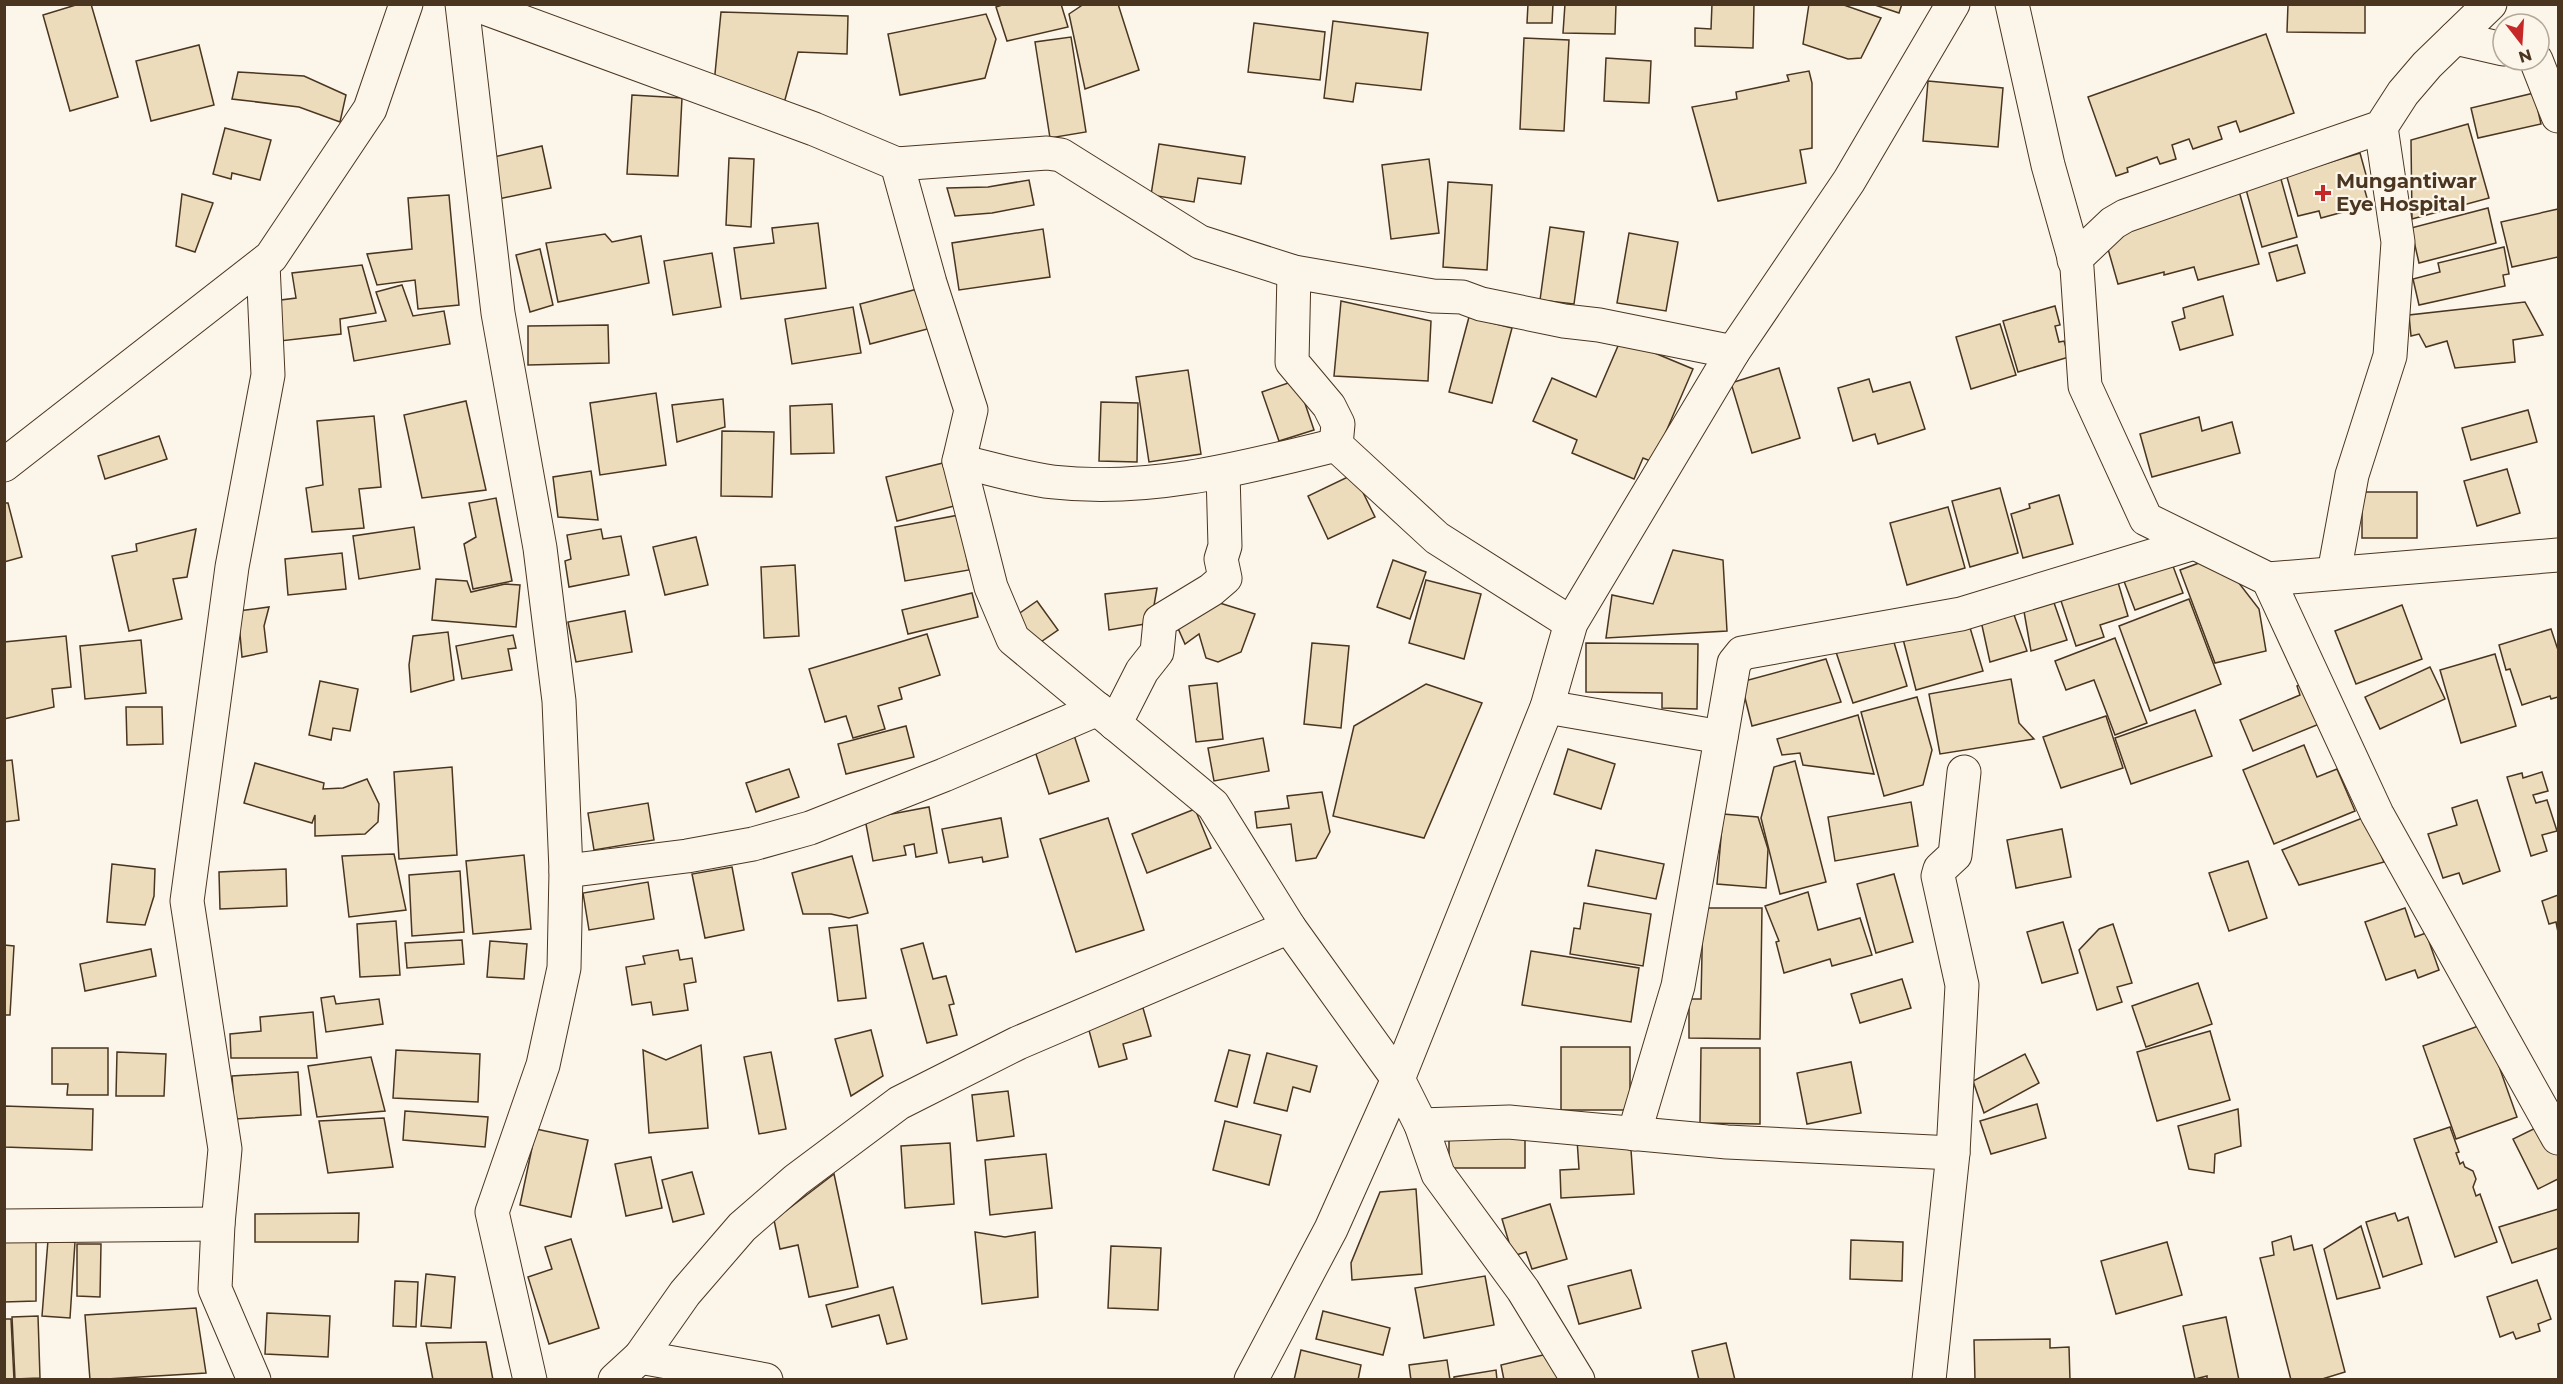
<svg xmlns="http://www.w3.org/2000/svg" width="2563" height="1384" font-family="Montserrat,sans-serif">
<rect width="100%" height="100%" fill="#fbf6e9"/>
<!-- building -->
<g fill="#ecdcbc" stroke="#4a3520" stroke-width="1.5">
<path d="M79 4H91L118 97 70 111 43 15Z"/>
<path d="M1005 4H1061L1068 27 1007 41 996 7Z"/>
<path d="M1084 4H1118L1139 70 1085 89 1069 14Z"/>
<path d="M1528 4H1553L1552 23H1527Z"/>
<path d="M1565 4H1616L1615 34 1563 33Z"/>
<path d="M1712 4H1754L1753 48 1695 46V28L1711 29Z"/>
<path d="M1809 4H1841L1881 18 1861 58 1848 59 1803 44Z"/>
<path d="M1872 4H1902L1899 13Z"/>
<path d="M2288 4H2365V33L2287 32Z"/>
<path d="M721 12 848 16 847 54 798 52 783 107 714 84Z"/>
<path d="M986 14 996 39 985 78 900 95 888 34Z"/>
<path d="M1333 21 1428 33 1421 90 1356 83 1353 102 1324 98Z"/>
<path d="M1254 23 1325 32 1320 80 1248 72Z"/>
<path d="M2266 34 2294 113 2240 132 2236 121 2218 127 2222 139 2193 149 2189 139 2172 145 2176 159 2160 164 2157 157 2127 168 2128 172 2116 176 2088 97Z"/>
<path d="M1071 37 1086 132 1050 138 1035 42Z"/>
<path d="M1524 38 1569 40 1564 131 1520 129Z"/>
<path d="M199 45 214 105 151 121 136 61Z"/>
<path d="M1606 58 1651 61 1649 103 1604 101Z"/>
<path d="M1809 71 1812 83V148L1800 150 1806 183 1718 201 1692 107 1737 99 1736 92 1789 81 1787 75Z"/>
<path d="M238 72 304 76 346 95 340 122 299 107 232 99Z"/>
<path d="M1928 81 2003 88 1998 147 1923 141Z"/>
<path d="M2534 93 2541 124 2478 138 2471 108Z"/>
<path d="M632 95 682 98 678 176 627 174Z"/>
<path d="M2468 124 2489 198 2412 219 2411 140Z"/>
<path d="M225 128 271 140 260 180 232 173 231 179 213 174Z"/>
<path d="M1159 144 1245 157 1241 184 1198 178 1194 202 1151 195Z"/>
<path d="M542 146 551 188 489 201 481 160Z"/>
<path d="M2360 153 2368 182 2363 184 2369 205 2321 218 2319 211 2298 216 2283 163 2321 165Z"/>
<path d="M729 158 754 159 751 227 726 225Z"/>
<path d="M1429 159 1439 233 1391 239 1382 165Z"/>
<path d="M2279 172 2297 237 2262 247 2245 186Z"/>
<path d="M1029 180 1034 205 992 213 955 216 947 188 988 187Z"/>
<path d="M1448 182 1492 185 1487 270 1443 267Z"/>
<path d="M2239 191 2259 264 2198 280 2194 267 2164 275V272L2118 284 2104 235Z"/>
<path d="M182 194 213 203 195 252 176 246Z"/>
<path d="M449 195 459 305 418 309 415 280 377 285 367 254 412 249 408 198Z"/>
<path d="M2488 208 2496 243 2419 263 2411 228Z"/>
<path d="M2558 209V257L2512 267 2501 222Z"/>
<path d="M818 223 826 288 741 299 734 248 774 243 772 228Z"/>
<path d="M1550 227 1584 232 1574 304 1540 300Z"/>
<path d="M1043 229 1050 277 959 290 952 243Z"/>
<path d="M1629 233 1678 242 1666 311 1617 303Z"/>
<path d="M605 234 612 242 641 236 649 283 558 302 546 243Z"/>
<path d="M2297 245 2305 273 2277 281 2269 253Z"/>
<path d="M2504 247 2509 274 2503 275 2505 286 2419 305 2413 279 2440 272 2438 263Z"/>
<path d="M540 249 553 305 530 312 516 255Z"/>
<path d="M712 253 721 307 673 315 664 261Z"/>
<path d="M362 265 376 313 340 319 341 334 280 341 281 300 296 298 292 273Z"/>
<path d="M402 285 413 316 444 311 450 344 354 361 348 327 386 321 376 292Z"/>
<path d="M925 287 935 327 870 344 860 304Z"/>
<path d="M2223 296 2233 335 2180 350 2172 322 2185 318 2183 308Z"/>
<path d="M1341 301 1431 321 1428 381 1334 376Z"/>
<path d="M2525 302 2543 335 2513 340 2515 362 2455 368 2447 341 2426 347 2419 334 2411 336 2409 315Z"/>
<path d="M2055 306 2060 325 2055 326 2059 342 2064 341 2069 357 2018 372 2003 321Z"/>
<path d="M853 307 861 353 792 364 785 319Z"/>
<path d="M1469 317 1512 328 1492 403 1449 392Z"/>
<path d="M2000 324 2016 375 1971 389 1956 337Z"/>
<path d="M608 325 609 363 528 365V326Z"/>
<path d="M1621 339 1693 369 1653 462 1643 458 1634 479 1572 453 1577 440 1533 421 1552 378 1596 397Z"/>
<path d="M1779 368 1800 438 1752 453 1731 383Z"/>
<path d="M1188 370 1201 454 1149 462 1136 377Z"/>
<path d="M1869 379 1873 392 1910 382 1925 429 1878 444 1875 434 1853 441 1838 388Z"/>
<path d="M1297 380 1314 430 1279 441 1262 392Z"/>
<path d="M656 393 666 465 600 475 590 403Z"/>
<path d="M723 399 725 427 677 442 672 405Z"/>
<path d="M466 401 486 490 422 498 404 415Z"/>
<path d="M1101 402 1138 403 1137 462 1099 461Z"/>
<path d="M832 404 834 453 791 454 790 406Z"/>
<path d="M2528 410 2537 442 2471 460 2462 428Z"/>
<path d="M374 416 381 487 359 489 364 528 312 532 306 488 323 485 317 421Z"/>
<path d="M2199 417 2202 431 2232 422 2240 453 2152 477 2140 434Z"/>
<path d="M722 431 774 432 772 497 721 496Z"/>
<path d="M159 436 167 459 105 479 98 456Z"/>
<path d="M947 462 958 505 897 521 886 477Z"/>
<path d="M2507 469 2520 513 2477 526 2464 481Z"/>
<path d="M591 471 598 520 558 517 553 477Z"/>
<path d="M1354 474 1375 517 1328 539 1308 496Z"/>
<path d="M2000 488 2018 553 1970 567 1952 501Z"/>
<rect x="2362" y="492" width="55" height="46"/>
<path d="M2059 495 2073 544 2023 558 2011 514 2030 508 2029 504Z"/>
<path d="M496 498 512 581 473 589 464 544 476 537 469 503Z"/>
<path d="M4 503H8L22 557 4 562Z"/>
<path d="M1948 507 1965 568 1907 585 1890 523Z"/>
<path d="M959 515 969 570 905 581 895 527Z"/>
<path d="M414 527 420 569 359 579 353 536Z"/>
<path d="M196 529 187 577 173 579 182 619 129 631 112 556 137 551 136 544Z"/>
<path d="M601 529 603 539 621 536 629 575 569 587 565 561 571 559 567 535Z"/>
<path d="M696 537 708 585 665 595 653 547Z"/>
<path d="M1673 550 1723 560 1727 631 1606 638 1612 595 1653 604Z"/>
<path d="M342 553 346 589 288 595 285 559Z"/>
<path d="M2218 556 2259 609 2266 651 2215 663 2180 570Z"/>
<path d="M2170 558 2183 593 2135 610 2122 576Z"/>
<path d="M1393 560 1426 572 1410 619 1377 607Z"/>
<path d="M795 565 799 636 764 638 761 567Z"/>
<path d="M2114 569 2128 616 2100 625 2104 637 2076 646 2059 595Z"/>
<path d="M436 579 467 581 471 592 505 584 520 585 516 627 432 620Z"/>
<path d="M1426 580 1481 594 1464 659 1409 643Z"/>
<path d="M1157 588 1151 623 1109 630 1105 594Z"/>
<path d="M972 593 978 617 908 634 902 610Z"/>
<path d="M2052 597 2067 640 2031 651 2023 606Z"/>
<path d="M2189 599 2221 684 2150 711 2119 626Z"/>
<path d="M1210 600 1255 614 1241 652 1218 662 1206 658 1199 634 1185 644 1173 617Z"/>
<path d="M1037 601 1058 630 1035 646 1014 617Z"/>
<path d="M2402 605 2422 659 2356 684 2335 631Z"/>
<path d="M269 607 264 626 267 652 242 657 238 611Z"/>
<path d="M625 611 632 652 576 662 568 622Z"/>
<path d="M2013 612 2027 651 1990 662 1981 621Z"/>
<path d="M1968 621 1983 671 1916 690 1903 639Z"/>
<path d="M2551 629 2558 650V697L2551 699 2550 696 2522 705 2510 669 2506 670 2499 645Z"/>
<path d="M448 632 454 680 411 692 409 665 413 636Z"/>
<path d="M927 634 940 675 899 688 902 699 878 706 885 729 853 738 846 716 825 722 809 669Z"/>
<path d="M513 635 516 648 508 649 512 670 462 679 456 646Z"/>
<path d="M66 636 71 687 52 689 54 707 4 719V642Z"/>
<path d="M2115 638 2147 723 2115 735 2094 680 2066 690 2055 661Z"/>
<path d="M1893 639 1907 686 1853 703 1836 652Z"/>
<path d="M141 640 146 693 85 699 80 646Z"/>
<path d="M1312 643 1349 646 1341 728 1304 724Z"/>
<path d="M1586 643 1698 644 1697 709 1662 708V693L1586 692Z"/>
<path d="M2495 654 2516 726 2461 743 2440 670Z"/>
<path d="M1826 659 1841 702 1752 726 1741 682Z"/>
<path d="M2430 667 2445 699 2380 729 2365 697Z"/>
<path d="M2011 679 2019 723 2034 739 1940 754 1929 694Z"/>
<path d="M2312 680 2329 720 2253 751 2240 720 2300 695 2297 686Z"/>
<path d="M320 681 358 689 350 731 333 728 331 740 309 735Z"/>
<path d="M1217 683 1223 739 1196 742 1189 686Z"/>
<path d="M1426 684 1482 703 1424 838 1333 816 1354 726Z"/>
<path d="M1917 697 1932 750 1923 785 1884 796 1861 712Z"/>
<path d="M126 707H162L163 744 127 745Z"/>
<path d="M2195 710 2212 756 2131 784 2115 738Z"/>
<path d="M1858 715 1874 774 1803 765 1800 753 1782 755 1777 739Z"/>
<path d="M2106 716 2123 768 2061 788 2043 737Z"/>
<path d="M906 726 914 757 846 774 838 744Z"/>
<path d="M1072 729 1089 781 1049 794 1032 742Z"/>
<path d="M1263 738 1269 771 1214 781 1208 748Z"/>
<path d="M2304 745 2317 777 2337 769 2355 811 2274 844 2243 770Z"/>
<path d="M1568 749 1615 764 1601 809 1554 794Z"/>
<path d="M12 760 19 820 4 822V761Z"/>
<path d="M1795 761 1826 882 1780 894 1761 818 1774 767Z"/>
<path d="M255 763 324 783 323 789 343 788 367 779 379 804 378 822 365 834 315 836V815L312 823 244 803Z"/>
<path d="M452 767 457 855 399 859 394 772Z"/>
<path d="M789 769 799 797 756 812 746 783Z"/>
<path d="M2542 772 2548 791 2533 795 2536 803 2547 800 2557 831 2542 835 2547 851 2531 856 2507 777 2522 773 2523 778Z"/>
<path d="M1322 792 1330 832 1316 858 1296 861 1291 824 1257 828 1255 812 1289 808 1287 796Z"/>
<path d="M2477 800 2500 871 2463 884 2459 873 2443 878 2428 834 2457 825 2452 808Z"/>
<path d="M1911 802 1918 846 1835 861 1828 817Z"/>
<path d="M648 803 654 840 594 850 588 813Z"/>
<path d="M929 807 937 853 916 857 914 844 904 846 906 855 873 861 865 819Z"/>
<path d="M1195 809 1211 848 1147 873 1132 834Z"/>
<path d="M1723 814 1758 817 1768 849 1766 888 1717 884Z"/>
<path d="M2365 817 2384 862 2299 885 2282 850Z"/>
<path d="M1001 818 1008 857 983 862 982 857 949 863 942 829Z"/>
<path d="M1108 818 1144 930 1076 952 1040 839Z"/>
<path d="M2062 829 2071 877 2016 888 2007 840Z"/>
<path d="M1596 850 1664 864 1656 899 1588 886Z"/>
<path d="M394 854 406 910 349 917 342 856Z"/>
<path d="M524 855 531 929 473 934 466 861Z"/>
<path d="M852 856 868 913 849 918 831 914H803L792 873Z"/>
<path d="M2248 861 2267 918 2229 931 2209 873Z"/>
<path d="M112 864 155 869 154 896 145 925 107 922Z"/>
<path d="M732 867 744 930 705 938 692 874Z"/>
<path d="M286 869 287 906 220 909 219 872Z"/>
<path d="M460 871 464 932 412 936 409 875Z"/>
<path d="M1894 874 1913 942 1876 953 1857 884Z"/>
<path d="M648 882 654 919 589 930 583 893Z"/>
<path d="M1808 892 1818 930 1860 918 1872 955 1832 966 1830 959 1784 973 1776 942 1779 941 1765 906Z"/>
<path d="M2558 895V932L2556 922 2549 924 2542 901Z"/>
<path d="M1584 903 1651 914 1643 966 1570 954 1574 928 1580 929Z"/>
<path d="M1703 908H1762L1760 1039 1689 1038V999H1701Z"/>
<path d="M2405 908 2415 937 2426 933 2439 970 2418 978 2415 970 2386 980 2365 922Z"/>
<path d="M396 921 400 975 360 977 357 924Z"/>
<path d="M2063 922 2078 973 2042 983 2027 932Z"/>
<path d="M2113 924 2132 983 2117 987 2122 1002 2097 1010 2079 950 2099 929Z"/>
<path d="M857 925 866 998 838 1001 829 928Z"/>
<path d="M462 940 464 964 407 968 405 943Z"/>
<path d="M490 941 527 944 524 979 487 977Z"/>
<path d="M923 943 933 979 946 976 954 1004 949 1005 957 1035 927 1043 901 949Z"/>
<path d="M4 945 14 946 10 1015H4Z"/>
<path d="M151 949 156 976 85 991 80 964Z"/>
<path d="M678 950 680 960 692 958 696 982 684 984 688 1010 653 1015 651 1002 632 1005 626 967 645 964 643 956Z"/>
<path d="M1531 951 1639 968 1631 1022 1522 1005Z"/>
<path d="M1902 979 1911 1008 1860 1023 1851 994Z"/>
<path d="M2198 983 2212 1024 2146 1047 2132 1006Z"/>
<path d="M334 996 336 1004 379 999 383 1024 326 1032 321 998Z"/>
<path d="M1143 1008 1151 1036 1123 1044 1127 1059 1099 1067 1087 1023Z"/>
<path d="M313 1012 317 1058H231L230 1034 261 1031 260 1017Z"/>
<path d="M2484 1024 2517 1117 2456 1139 2423 1046Z"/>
<path d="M871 1030 883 1076 851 1096 835 1039Z"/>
<path d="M2210 1031 2230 1100 2157 1121 2137 1052Z"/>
<path d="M701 1045 708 1128 649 1133 643 1050 666 1060Z"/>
<rect x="1561" y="1047" width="69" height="63"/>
<path d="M52 1048H108V1095H67L68 1084H52Z"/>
<path d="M1701 1048H1760V1124L1700 1123Z"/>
<path d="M396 1050 480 1054 478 1102 393 1098Z"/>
<path d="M1229 1050 1250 1055 1237 1107 1215 1101Z"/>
<path d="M117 1052 166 1054 164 1096H116Z"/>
<path d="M771 1052 786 1129 759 1134 744 1057Z"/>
<path d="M1267 1053 1317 1066 1310 1092 1293 1087 1287 1111 1254 1103Z"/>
<path d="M2025 1054 2039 1083 1984 1113 1973 1081Z"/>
<path d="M371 1057 385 1111 317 1117 308 1066Z"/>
<path d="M1851 1062 1861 1113 1807 1124 1797 1073Z"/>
<path d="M298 1072 301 1115 235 1119 232 1076Z"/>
<path d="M1008 1091 1014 1136 977 1141 972 1095Z"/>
<path d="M2037 1104 2046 1138 1991 1154 1980 1121Z"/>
<path d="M4 1106 93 1109 92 1150 4 1147Z"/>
<path d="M2238 1109 2241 1146 2215 1154 2214 1173 2189 1169 2178 1126Z"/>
<path d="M405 1111 488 1117 485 1147 403 1140Z"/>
<path d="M384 1118 393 1167 328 1173 319 1121Z"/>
<path d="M1225 1121 1281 1135 1269 1185 1213 1170Z"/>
<path d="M2546 1123 2558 1148V1179L2538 1189 2513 1139Z"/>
<path d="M2450 1127 2459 1152 2456 1153 2460 1164 2463 1162 2465 1167 2473 1171 2476 1179 2473 1187 2476 1196 2480 1194 2497 1242 2455 1257 2414 1139Z"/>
<path d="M536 1129 588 1140 571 1217 520 1205Z"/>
<path d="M1630 1135 1634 1194 1561 1198 1560 1170 1579 1169 1577 1139Z"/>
<path d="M1449 1136 1525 1137V1168H1449Z"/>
<path d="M950 1143 954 1204 905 1208 901 1146Z"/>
<path d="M1046 1154 1052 1208 990 1215 985 1160Z"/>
<path d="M651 1157 662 1208 626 1216 615 1164Z"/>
<path d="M692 1172 704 1214 673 1222 662 1180Z"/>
<path d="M834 1174 858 1287 809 1297 798 1245 780 1249 774 1220Z"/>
<path d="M1416 1189 1422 1274 1352 1280 1351 1263 1380 1192Z"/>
<path d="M1550 1204 1567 1259 1532 1269 1526 1252 1513 1256 1502 1219Z"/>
<path d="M2558 1209V1248L2512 1263 2499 1227Z"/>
<path d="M359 1213 358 1242H255V1214Z"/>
<path d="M2395 1213 2398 1221 2408 1217 2422 1264 2383 1277 2366 1222Z"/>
<path d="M2361 1226 2380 1288 2337 1299 2324 1249Z"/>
<path d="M975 1232 1005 1237 1035 1232 1038 1297 982 1304Z"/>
<path d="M2291 1236 2294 1250 2312 1245 2345 1372 2319 1380H2291L2260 1258 2274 1255 2272 1242Z"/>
<path d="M571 1239 599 1328 549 1344 528 1277 552 1269 545 1247Z"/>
<path d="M36 1240V1301L4 1302V1241Z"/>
<path d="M48 1240 75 1242 70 1318 42 1316Z"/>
<path d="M1851 1240 1903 1242 1902 1281 1850 1279Z"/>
<path d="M2167 1242 2182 1295 2116 1314 2101 1261Z"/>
<path d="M77 1244H101L100 1297 77 1296Z"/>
<path d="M1111 1246 1161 1248 1158 1310 1108 1308Z"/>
<path d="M1631 1270 1641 1308 1579 1324 1568 1286Z"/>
<path d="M426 1274 455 1277 451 1328 421 1326Z"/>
<path d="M1485 1276 1494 1325 1424 1338 1415 1288Z"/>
<path d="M2537 1280 2551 1319 2538 1324 2540 1331 2516 1339 2513 1332 2500 1337 2487 1297Z"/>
<path d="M395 1281 418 1282 416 1327 393 1326Z"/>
<path d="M893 1287 907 1339 887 1344 879 1315 832 1327 826 1305Z"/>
<path d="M196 1308 206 1373 90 1380 85 1315Z"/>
<path d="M1323 1311 1390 1328 1383 1355 1316 1339Z"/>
<path d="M267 1313 330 1316 328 1357 265 1354Z"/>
<path d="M38 1316 40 1378 15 1379 12 1317Z"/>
<path d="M2226 1317 2239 1380H2207V1376L2195 1379 2183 1326Z"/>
<path d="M4 1319H11L14 1380H4Z"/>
<path d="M2050 1339V1348L2069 1347 2070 1380H1975L1974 1340Z"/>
<path d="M486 1342 493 1380H433L426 1343Z"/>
<path d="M1726 1343 1735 1380H1699L1692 1351Z"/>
<path d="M1301 1350 1361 1365 1358 1380H1294Z"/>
<path d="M1560 1351 1566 1380H1504L1501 1365Z"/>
<path d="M1447 1360 1450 1380H1411L1409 1365Z"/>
<path d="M1496 1370 1497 1380H1454V1377Z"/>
</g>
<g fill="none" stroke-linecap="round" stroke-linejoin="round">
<!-- minor casing -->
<g stroke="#4a3520" stroke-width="35">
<g id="minor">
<path d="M462 4 498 313 540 548 559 701 566 871 564 968 543 1065 492 1212 530 1380"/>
<path d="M474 4 814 129 897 164 930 283 971 410 959 461 991 587 1013 639 1213 805 1289 927 1398 1079 1421 1125 1438 1174 1523 1290 1578 1380"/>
<path d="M2012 4 2048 165 2077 268 2085 386 2146 519 2268 579 2558 555"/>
<path d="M2455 38 2503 49"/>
<path d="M2536 60 2558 116"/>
<path d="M897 164 1047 153 1061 155 1200 242 1294 272 1433 296 1462 297 1481 304 1564 321 1599 325 1733 352"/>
<path d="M2074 260 2113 223 2125 216 2381 127 2403 93 2427 65 2490 4"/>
<path d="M1294 272 1292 362 1329 406 1338 424 1336 445 1437 538 1571 623"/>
<path d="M959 461C990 468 1021 478 1053 482 1149 493 1243 468 1336 445"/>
<path d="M4 465 271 257 370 109 406 4"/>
<path d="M2334 573 2352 475 2390 356 2398 242 2381 127"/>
<path d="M2268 579 2377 814 2558 1138"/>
<path d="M1547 707 1721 737"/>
<path d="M1115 724 1142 671 1157 652 1160 621 1211 590 1225 578 1221 559 1225 546 1223 473"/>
<path d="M566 871 687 856 753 844 810 828 944 775 1098 709"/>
<path d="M1421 1125 1509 1122 1727 1142 1953 1153"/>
<path d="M1634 1134 1678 986 1734 663 1742 653 1961 614 2194 543"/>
<path d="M4 1226 218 1224"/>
<path d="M640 1357 766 1380"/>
<path d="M254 1380 215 1289 218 1224 225 1149 187 901 232 567 268 375 263 264"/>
<path d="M615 1380 640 1357 685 1293 742 1227 796 1180 899 1103 1018 1043 1289 927"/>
<path d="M1251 1380 1331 1229 1398 1079 1547 707 1571 623 1733 352 1849 181 1953 4"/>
<path d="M1929 1380 1953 1153 1962 985 1938 876 1940 869 1955 855 1964 772"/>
</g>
</g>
<!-- minor -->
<use href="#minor" stroke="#fbf6e9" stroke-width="33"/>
</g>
<!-- markers -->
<path fill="#c62828" stroke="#fbf6e9" stroke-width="2" d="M2320 184h6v6h6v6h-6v6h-6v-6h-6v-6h6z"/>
<g text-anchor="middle" stroke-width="4.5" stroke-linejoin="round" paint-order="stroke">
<!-- poi labels -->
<g font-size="20" font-weight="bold" fill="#4a3520" stroke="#fbf6e9" text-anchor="start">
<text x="2336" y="188">Mungantiwar<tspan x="2336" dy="23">Eye Hospital</tspan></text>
</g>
</g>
<!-- border -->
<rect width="2563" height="1384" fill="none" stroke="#4a3520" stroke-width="12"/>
<!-- north arrow -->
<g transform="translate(2521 42) rotate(163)"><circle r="28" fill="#fbf6e9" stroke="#b4a999" stroke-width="1.5"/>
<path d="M0-4.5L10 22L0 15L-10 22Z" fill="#c62828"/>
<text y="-9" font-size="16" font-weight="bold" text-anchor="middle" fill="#4a3520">N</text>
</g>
</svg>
